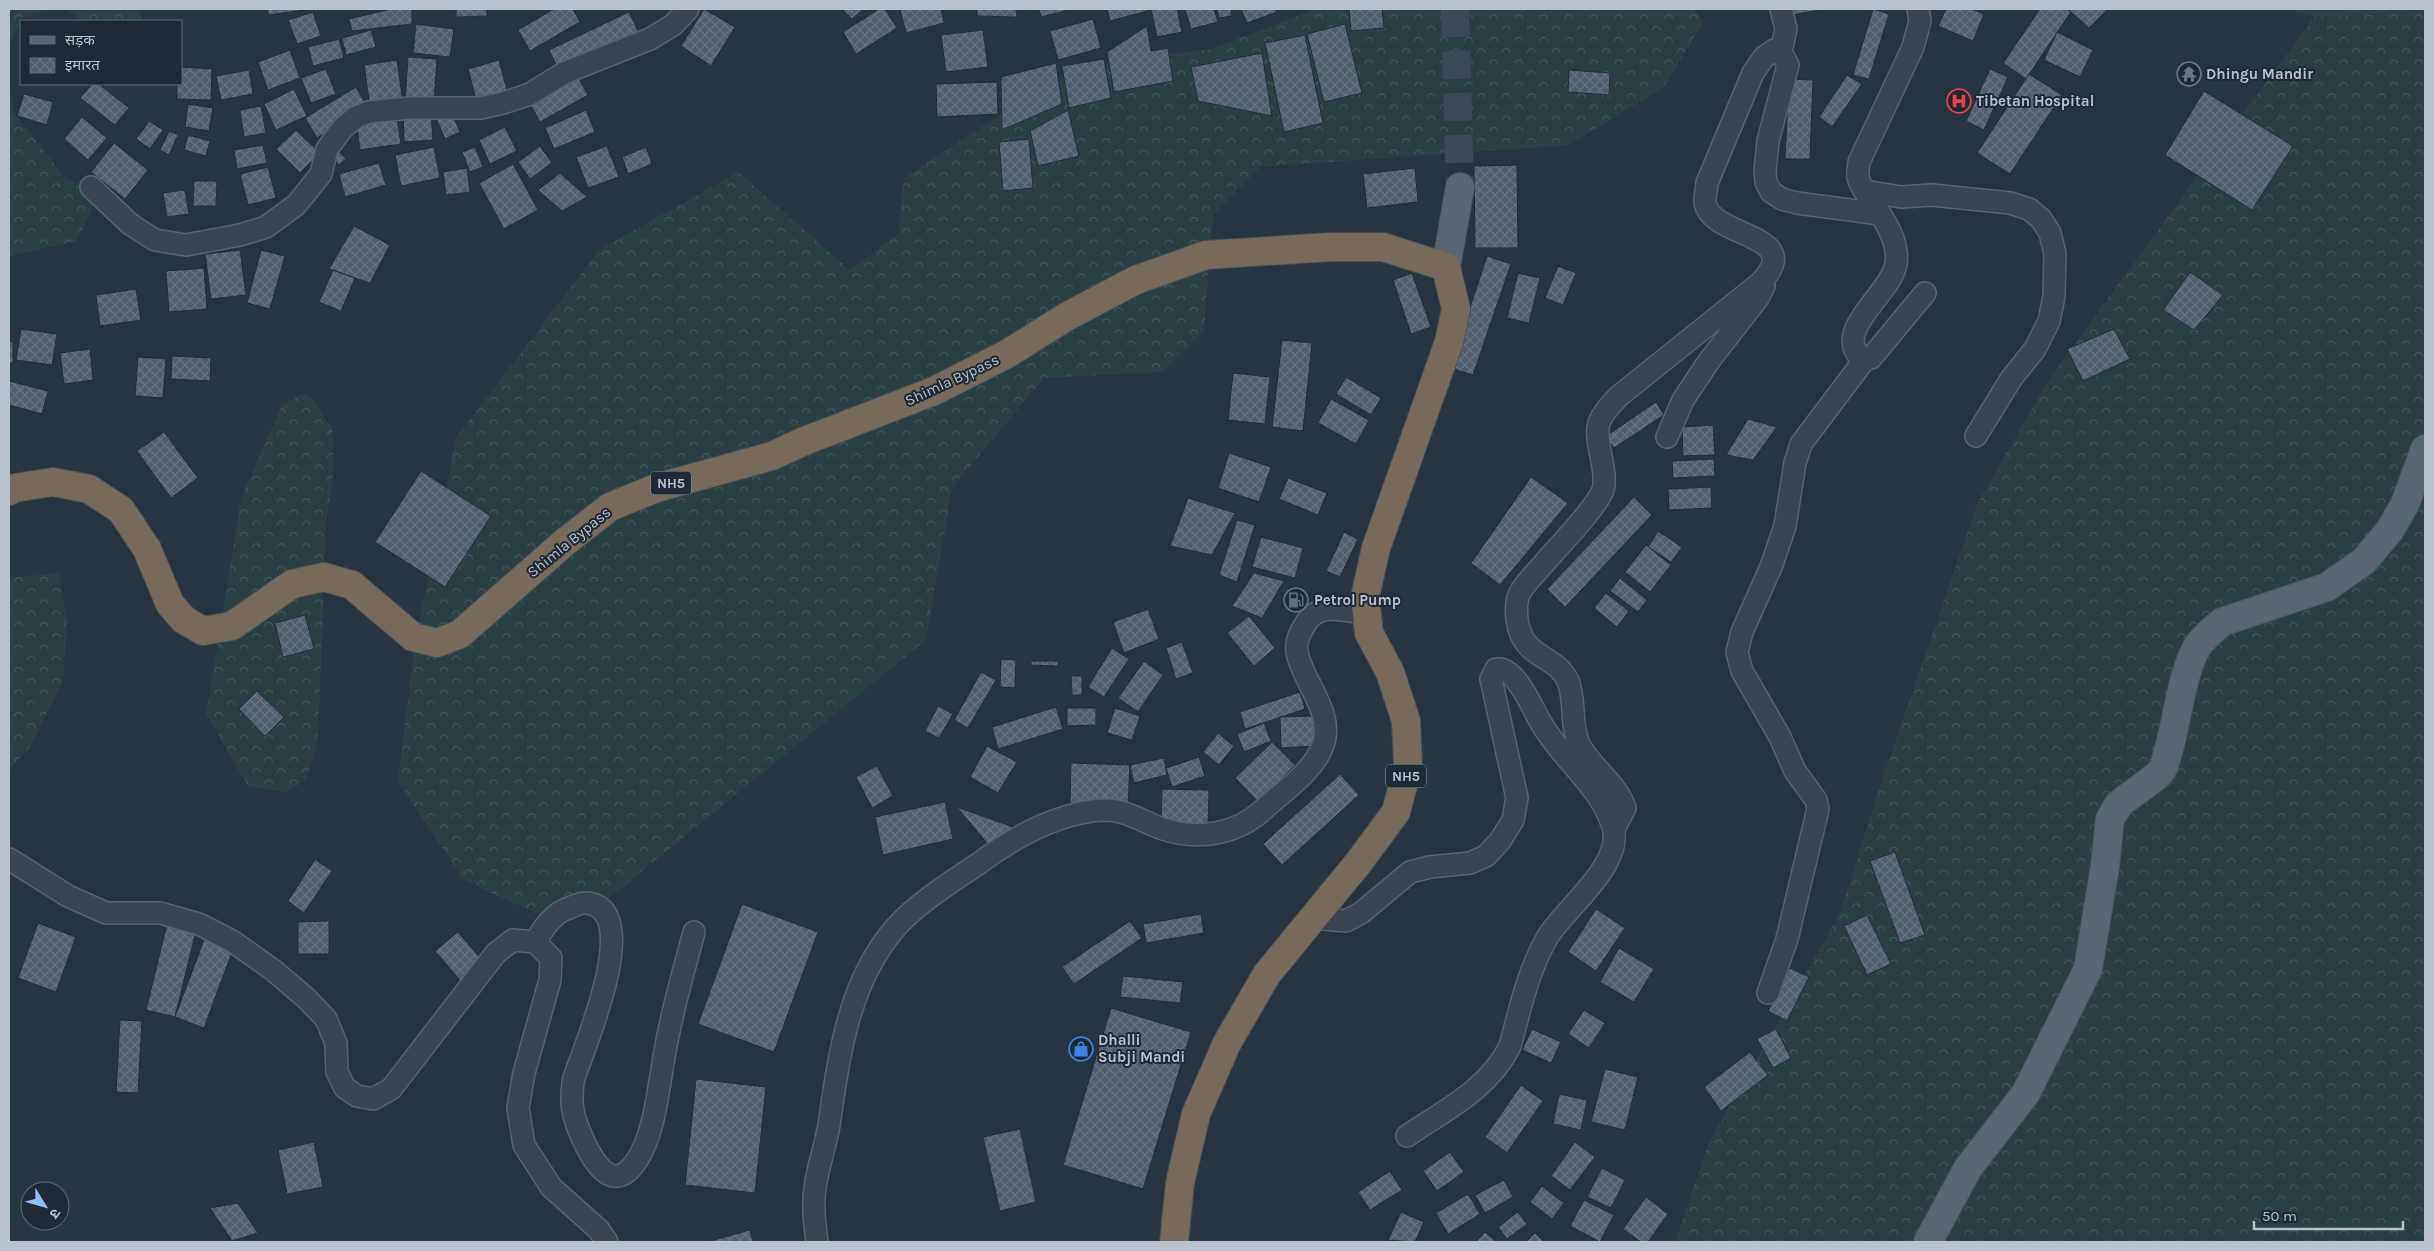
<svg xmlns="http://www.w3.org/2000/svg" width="2434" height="1251" font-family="Karla,'Noto Sans Devanagari',sans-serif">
<defs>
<pattern id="grass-tufts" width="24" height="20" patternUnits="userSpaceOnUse" patternTransform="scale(1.25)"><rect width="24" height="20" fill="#294143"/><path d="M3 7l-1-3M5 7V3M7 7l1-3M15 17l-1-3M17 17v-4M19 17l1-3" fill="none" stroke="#465b5d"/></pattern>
<pattern id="forest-crowns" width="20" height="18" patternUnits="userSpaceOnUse" patternTransform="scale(1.25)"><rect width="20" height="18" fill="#294143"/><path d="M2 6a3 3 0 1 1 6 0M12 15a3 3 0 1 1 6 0" fill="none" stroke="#465b5d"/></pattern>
<pattern id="building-cross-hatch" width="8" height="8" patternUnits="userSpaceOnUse" patternTransform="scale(1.25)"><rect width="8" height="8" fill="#505d6d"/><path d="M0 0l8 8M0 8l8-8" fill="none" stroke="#677281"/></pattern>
</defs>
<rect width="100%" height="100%" fill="#273442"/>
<!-- grass -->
<path fill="url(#grass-tufts)" d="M2284 9H2425V13L2314 17Z"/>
<!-- forest -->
<g fill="url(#forest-crowns)">
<path d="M9 9H54L22 18 9 45Z"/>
<path d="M66 9H139L141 21H83Z"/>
<path d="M1316 9H1518L1528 11 1692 9 1704 21 1664 87 1569 145 1260 167 1213 215 1204 331 1163 372 1044 378 952 488 926 640 597 908 546 918 464 880 398 782 415 641 456 438 599 250 738 172 850 270 898 234 904 178 1071 68 1211 49Z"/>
<path d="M2425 13V1242H1675L1709 1142 1840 913 1881 783 1977 504 2049 379 2314 17Z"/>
<path d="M9 87 14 113 65 177 97 198 77 241 9 256Z"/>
<path d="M302 393 313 400 332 428 334 469 326 524 318 740 306 780 287 792 248 786 206 714 241 498 281 407Z"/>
<path d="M59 573 67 621 63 682 29 749 9 770V578Z"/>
</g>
<!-- building -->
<g fill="url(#building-cross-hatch)" stroke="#222c39">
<path d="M268 9H305V10L268 15Z"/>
<path d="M391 9H412V24L352 31 349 19Z"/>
<path d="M456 9H487V16L456 17Z"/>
<path d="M554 9H573L580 22 530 51 518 30Z"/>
<path d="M704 9 735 27 711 66 681 46Z"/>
<path d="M842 9H863L852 19Z"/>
<path d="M879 9H885L897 28 856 54 843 32Z"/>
<path d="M900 9H941L944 23 906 33Z"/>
<path d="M977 9H1016L1017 17 977 16Z"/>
<path d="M1039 9H1069V10L1041 17Z"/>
<path d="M1107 9H1147V11L1110 21Z"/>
<path d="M1151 9H1177L1182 32 1157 37Z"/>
<path d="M1185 9H1214L1218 22 1191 29Z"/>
<path d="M1217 9H1231L1232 16 1219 18Z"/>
<path d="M1241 9H1275L1277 12 1247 23Z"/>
<path d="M1349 9H1382L1384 28 1351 31Z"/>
<path d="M1790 9H1826L1791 15Z"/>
<path d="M1873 9 1889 14 1869 79 1853 75Z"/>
<path d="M1946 9H1972L1984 14 1973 41 1938 26Z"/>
<path d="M2040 9H2067L2071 12 2026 79 2003 63Z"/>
<path d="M2068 9H2108L2089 28Z"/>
<path d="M313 12 321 36 297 44 288 20Z"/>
<path d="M629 12 639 33 559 71 549 50Z"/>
<path d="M1093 19 1101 48 1058 60 1050 31Z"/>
<path d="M416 24 454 29 450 57 413 53Z"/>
<path d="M1345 24 1362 93 1324 102 1307 34Z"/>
<path d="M1147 26 1151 51 1168 48 1173 81 1114 92 1107 52Z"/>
<path d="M371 30 376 47 346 55 342 38Z"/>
<path d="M983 30 988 67 946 72 941 35Z"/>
<path d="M2057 32 2093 50 2080 77 2044 60Z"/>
<path d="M1305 35 1323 123 1284 132 1265 43Z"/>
<path d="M339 39 344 58 313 66 308 47Z"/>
<path d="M290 50 300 78 268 90 258 62Z"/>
<path d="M1262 53 1272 116 1198 101 1191 67Z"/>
<path d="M408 57 437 59 434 105 405 103Z"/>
<path d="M1104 59 1111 98 1069 108 1062 66Z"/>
<path d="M397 60 403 102 370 107 364 65Z"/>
<path d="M499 60 508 94 477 103 468 69Z"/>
<path d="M1056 63 1062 104 1002 130 1001 77Z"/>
<path d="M181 67 212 69 211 100 177 99V84H181Z"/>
<path d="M326 69 336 94 311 103 301 78Z"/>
<path d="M1990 69 2008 77 1984 130 1966 121Z"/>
<path d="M249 70 253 94 221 100 216 76Z"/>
<path d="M1569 70 1610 73 1609 95 1568 92Z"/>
<path d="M2029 74 2062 95 2010 174 1977 153Z"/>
<path d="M1847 75 1862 84 1832 127 1819 117Z"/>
<path d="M578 77 588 95 540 122 530 104Z"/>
<path d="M1789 79 1813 80 1810 159H1785Z"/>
<path d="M997 82 998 114 937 117 936 84Z"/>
<path d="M92 84H99L129 108 115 125 80 98Z"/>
<path d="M356 87 368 108 317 138 305 118Z"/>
<path d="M294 89 307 116 276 130 264 104Z"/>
<path d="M2204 91 2293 146 2252 210 2165 155Z"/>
<path d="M24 94 53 102 47 125 17 116Z"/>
<path d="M188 104 213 108 209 131 185 127Z"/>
<path d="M261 106 266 133 244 137 240 110Z"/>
<path d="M586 110 595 132 554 149 545 128Z"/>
<path d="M1068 110 1079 156 1038 166 1030 131Z"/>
<path d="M431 111 433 140 404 142 403 112Z"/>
<path d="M451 111 460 132 445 139 436 118Z"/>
<path d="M396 112 401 144 360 150 356 118Z"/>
<path d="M82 117 107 138 88 160 64 139Z"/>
<path d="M149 121 163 130 150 149 136 139Z"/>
<path d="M505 127 517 151 490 164 479 140Z"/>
<path d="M296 130 320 153 300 173 276 149Z"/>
<path d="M169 131 178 135 169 155 160 150Z"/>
<path d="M188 135 210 141 206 156 184 150Z"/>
<path d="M1029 139 1033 188 1003 191 999 142Z"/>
<path d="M114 143 148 170 125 199 91 172Z"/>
<path d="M263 145 267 163 237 169 234 150Z"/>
<path d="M540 146 552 163 530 179 518 162Z"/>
<path d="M607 146 619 177 588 188 576 157Z"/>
<path d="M434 147 440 178 401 186 395 155Z"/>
<path d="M475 147 483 167 470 172 462 152Z"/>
<path d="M646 147 652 164 628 174 622 157Z"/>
<path d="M336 148 346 159 339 165 330 154Z"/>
<path d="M379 163 386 185 345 197 339 174Z"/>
<path d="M513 164 538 210 504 229 479 183Z"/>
<path d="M1517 165 1518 248H1475L1474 166Z"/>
<path d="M268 167 276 198 248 205 240 174Z"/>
<path d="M467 168 470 192 446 195 443 172Z"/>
<path d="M1415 168 1418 202 1367 208 1363 174Z"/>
<path d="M560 173 587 197 562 211 538 190Z"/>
<path d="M194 181H217L216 206H193Z"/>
<path d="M185 190 189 214 167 217 163 193Z"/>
<path d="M354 226 390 245 370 283 329 269Z"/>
<path d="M240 250 246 295 211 299 205 254Z"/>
<path d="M261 250 285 256 270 309 247 303Z"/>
<path d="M1487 256 1511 264 1473 375 1450 368Z"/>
<path d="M1558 266 1576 273 1563 305 1545 298Z"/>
<path d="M204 268 207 309 169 312 166 271Z"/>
<path d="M333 270 355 278 341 311 319 302Z"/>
<path d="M2190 272 2223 295 2194 330 2163 310Z"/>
<path d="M1412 273 1431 327 1411 334 1393 280Z"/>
<path d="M1518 273 1540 278 1529 323 1507 318Z"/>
<path d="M136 289 141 320 100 326 96 295Z"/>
<path d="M21 329 57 334 52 365 16 360Z"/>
<path d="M2114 329 2130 359 2083 381 2067 349Z"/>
<path d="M1282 340 1312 343 1303 431 1272 427Z"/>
<rect x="9" y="342" width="4" height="21"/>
<path d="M90 349 93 380 64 384 60 353Z"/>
<path d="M172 356 211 358 210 381 171 379Z"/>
<path d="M138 357 166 359 163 398 135 396Z"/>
<path d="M1233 373 1270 377 1265 424 1228 420Z"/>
<path d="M1346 377 1381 398 1371 415 1336 394Z"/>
<path d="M9 381 48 391 42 414 9 405Z"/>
<path d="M1331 399 1369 420 1356 444 1318 423Z"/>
<path d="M1656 402 1664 415 1614 448 1606 436Z"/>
<path d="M1748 419 1777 427 1753 460 1726 455Z"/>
<path d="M1713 425 1715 455 1683 456 1682 427Z"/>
<path d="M164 432 198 478 171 498 137 451Z"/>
<path d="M1229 453 1271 467 1259 502 1218 488Z"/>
<path d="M1714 459 1715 476 1673 478 1672 461Z"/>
<path d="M421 471 491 516 445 587 375 542Z"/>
<path d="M1531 477 1561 499 1500 585 1471 563Z"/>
<path d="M1531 477 1568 503 1500 585 1471 563Z"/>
<path d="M1288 478 1327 493 1318 515 1279 499Z"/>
<path d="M1711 487 1712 508 1669 510 1668 489Z"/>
<path d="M1634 497 1652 515 1565 607 1547 589Z"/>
<path d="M1188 498 1235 513 1212 555 1170 546Z"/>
<path d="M1237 520 1255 525 1237 582 1219 575Z"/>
<path d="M1658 531 1682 547 1671 562 1648 547Z"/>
<path d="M1344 532 1358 539 1340 577 1326 571Z"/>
<path d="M1261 537 1303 548 1295 578 1252 567Z"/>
<path d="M1646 545 1671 565 1650 592 1625 572Z"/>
<path d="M1254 573 1284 581 1262 618 1232 606Z"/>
<path d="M1620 578 1647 600 1638 612 1610 591Z"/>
<path d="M1606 593 1629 611 1617 627 1594 608Z"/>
<path d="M1148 609 1159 639 1124 653 1113 622Z"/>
<path d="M305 615 314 649 283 657 275 623Z"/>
<path d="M1249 616 1275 648 1254 666 1227 633Z"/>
<path d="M1182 642 1193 673 1176 679 1166 648Z"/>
<path d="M1112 648 1129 659 1104 697 1088 687Z"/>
<path d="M1001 659 1016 660 1015 688 1000 687Z"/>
<path d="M1031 661H1058V666L1031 665Z"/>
<path d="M1144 661 1163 675 1138 712 1118 698Z"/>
<path d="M981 672 996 680 968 728 954 720Z"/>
<path d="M1071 676H1082V695H1072Z"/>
<path d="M257 691 284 717 265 736 239 709Z"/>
<path d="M1300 692 1305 709 1245 729 1240 712Z"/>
<path d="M938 706 953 714 939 738 925 731Z"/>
<path d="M1056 707 1063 729 998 749 992 727Z"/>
<path d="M1067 708H1096V725L1067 726Z"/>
<path d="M1115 708 1140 716 1132 740 1107 733Z"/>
<path d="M1313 716 1315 746 1281 748 1280 717Z"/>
<path d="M1264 723 1271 741 1244 752 1237 734Z"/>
<path d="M1218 733 1234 746 1219 765 1203 752Z"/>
<path d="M1272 742 1295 765 1258 802 1235 778Z"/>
<path d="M987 746 1017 762 998 793 970 777Z"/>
<path d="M1199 757 1205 776 1172 787 1166 768Z"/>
<path d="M1164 758 1167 775 1134 783 1130 765Z"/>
<path d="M1071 763 1130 765 1128 805 1070 803Z"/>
<path d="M877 766 893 796 872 808 856 777Z"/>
<path d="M1340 774 1359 795 1282 865 1263 844Z"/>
<path d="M1162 789 1209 790 1208 826 1161 825Z"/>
<path d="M945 802 953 839 883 855 875 817Z"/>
<path d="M957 807 1013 827 990 847Z"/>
<path d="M1895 852 1925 935 1900 943 1870 861Z"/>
<path d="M315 859 332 871 304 913 288 901Z"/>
<path d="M742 904 818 932 774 1052 698 1024Z"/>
<path d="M1596 909 1625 928 1596 971 1568 952Z"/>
<path d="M1201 914 1204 933 1146 943 1143 924Z"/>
<path d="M1867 915 1891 964 1867 975 1844 926Z"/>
<path d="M168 920 197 927 175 1017 146 1010Z"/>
<path d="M329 921V954H298V922Z"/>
<path d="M1130 921 1142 938 1074 984 1062 967Z"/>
<path d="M38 923 76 937 56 992 18 978Z"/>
<path d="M458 932 486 965 464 985 435 951Z"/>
<path d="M205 937 234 947 204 1028 175 1017Z"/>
<path d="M1619 948 1654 969 1634 1002 1600 982Z"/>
<path d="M1790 968 1809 977 1787 1021 1768 1011Z"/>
<path d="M1123 976 1183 982 1180 1003 1120 997Z"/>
<path d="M1111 1008 1191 1032 1143 1189 1063 1165Z"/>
<path d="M1584 1010 1605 1023 1589 1048 1568 1034Z"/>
<path d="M120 1020 142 1021 138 1093 116 1092Z"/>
<path d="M1532 1029 1561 1042 1551 1063 1522 1050Z"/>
<path d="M1776 1029 1791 1058 1773 1068 1757 1039Z"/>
<path d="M1750 1052 1768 1075 1721 1111 1704 1087Z"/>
<path d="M1605 1069 1638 1077 1625 1130 1591 1122Z"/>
<path d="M696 1079 766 1087 755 1193 685 1185Z"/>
<path d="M1521 1085 1543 1101 1507 1153 1485 1137Z"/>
<path d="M1559 1094 1587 1100 1581 1130 1553 1124Z"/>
<path d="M1020 1129 1036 1202 1000 1211 983 1137Z"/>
<path d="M314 1142 323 1187 287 1194 278 1150Z"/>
<path d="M1575 1142 1595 1157 1570 1190 1551 1176Z"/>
<path d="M1450 1152 1464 1172 1437 1191 1423 1171Z"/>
<path d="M1602 1168 1625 1180 1611 1208 1587 1197Z"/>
<path d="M1390 1171 1402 1190 1370 1210 1358 1192Z"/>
<path d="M1504 1180 1513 1197 1485 1213 1475 1195Z"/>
<path d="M1542 1186 1564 1203 1552 1219 1530 1202Z"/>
<path d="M1468 1194 1480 1214 1448 1234 1436 1213Z"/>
<path d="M1646 1197 1668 1214 1648 1242H1641L1623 1229Z"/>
<path d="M1584 1200 1614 1215 1600 1242 1570 1226Z"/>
<path d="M238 1203 258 1233 232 1241 210 1208Z"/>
<path d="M1401 1212 1424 1222 1415 1242 1388 1240Z"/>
<path d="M1518 1212 1527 1224 1507 1239 1498 1227Z"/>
<path d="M750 1230 753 1242H707Z"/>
<path d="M1485 1232 1497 1242H1476Z"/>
<path d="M1535 1233 1544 1242H1526Z"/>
</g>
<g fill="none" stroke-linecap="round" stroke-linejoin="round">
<!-- major-tunnel -->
<path stroke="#3d4957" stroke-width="28" stroke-dasharray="28 14" stroke-linecap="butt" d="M1455 9 1460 187"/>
<!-- minor casing -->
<g stroke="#59636f" stroke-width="24">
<g id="minor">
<path d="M1781 9 1786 29 1781 52"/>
<path d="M1918 9 1920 21 1913 47 1859 162C1859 166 1857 172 1858 177 1859 183 1865 192 1869 197 1881 215 1900 240 1896 264 1891 294 1831 331 1862 359L1871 358 1925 293"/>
<path d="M91 187 130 224 155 240 186 245 240 235 266 227 296 205 321 174 327 149 342 129 356 117 369 112 410 108H481L503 103 530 94 564 73 650 39 673 25 688 9"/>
<path d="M1865 191 1901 197 1932 195 2010 203 2029 209 2041 219 2050 233 2055 254 2054 296 2049 321 2035 349 2011 379 1976 436"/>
<path d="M1667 437 1683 400 1709 361 1758 298 1764 286"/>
<path d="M1614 829 1625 808C1616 782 1591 768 1579 744 1570 725 1576 701 1568 681 1555 653 1522 660 1517 619 1516 611 1516 604 1518 597 1522 586 1532 577 1539 569 1554 551 1595 510 1603 490 1605 483 1604 473 1603 467 1597 430 1590 425 1619 396L1760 283C1808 233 1712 239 1705 203 1704 197 1707 189 1707 183L1753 73 1764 57 1774 50 1781 52 1788 65 1768 141 1765 171 1766 182 1771 192 1782 199 1797 203 1880 214"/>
<path d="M9 859 68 896 106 913H160L199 924 232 941 273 970 306 998 326 1019 336 1043 337 1072 345 1088 357 1096 373 1099 391 1089 496 953 513 940 535 942 551 958 550 980 524 1073 518 1108 524 1145 551 1187 599 1230 607 1242"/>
<path d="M1311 918 1346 921 1361 913 1410 872 1430 867 1470 863 1486 856 1500 841 1513 820 1517 798 1491 679 1496 669C1515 666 1532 707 1540 721 1560 758 1601 786 1613 827 1624 865 1564 909 1547 938 1528 971 1520 1009 1510 1046 1489 1089 1445 1110 1407 1136"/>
<path d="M535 942C543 929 553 913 569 908 574 906 581 902 587 903 645 909 583 1050 574 1078 572 1085 572 1094 572 1101 572 1120 591 1164 608 1174 624 1183 637 1162 643 1149 656 1123 660 1076 666 1046 673 1007 684 970 694 932"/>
<path d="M1768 993 1787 939 1818 809 1816 800 1795 771 1780 737 1742 671 1737 652 1742 632 1771 567 1785 526 1795 463 1801 444 1865 359"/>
<path d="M817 1242C816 1232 814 1222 814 1211 812 1182 824 1154 829 1125 839 1056 848 982 896 927 919 902 950 883 978 864 1014 837 1058 812 1105 810 1127 810 1143 822 1163 829 1199 841 1237 834 1264 809 1285 790 1314 771 1323 745 1335 713 1302 681 1297 652 1295 642 1300 632 1306 623 1319 601 1346 611 1367 614"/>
</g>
</g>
<!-- major casing -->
<g stroke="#48515e" stroke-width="30">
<g id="major">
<path d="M1446 267 1460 187"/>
<path d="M1928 1242 1968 1168 2026 1093 2088 969 2105 866 2110 819 2119 804 2158 775 2163 768C2177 732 2179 679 2197 647 2203 637 2213 630 2222 622L2327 587 2364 561 2390 530 2405 504 2425 449"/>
</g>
</g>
<!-- highway casing -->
<g stroke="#46505c" stroke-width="30">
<path id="highway" d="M9 491 14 488 53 482 89 489 121 510 147 549 170 604 184 620 203 631 232 626 292 584 324 577 352 585 413 637 437 643 460 634 565 542 610 507 656 488 772 456 802 442 934 391 1007 354 1066 317 1136 280 1206 255 1330 247H1383L1446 267 1456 309 1449 342 1376 548 1365 597 1369 633 1390 672 1406 721 1408 766 1396 812 1359 862 1267 974 1227 1043 1196 1114 1180 1183 1174 1242"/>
</g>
<!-- minor -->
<use href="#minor" stroke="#3b4552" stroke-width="21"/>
<!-- major -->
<use href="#major" stroke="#596571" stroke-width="28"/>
<!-- highway -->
<use href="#highway" stroke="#776a58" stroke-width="28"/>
</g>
<!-- icons -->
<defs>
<g id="temple-ring" transform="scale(1.25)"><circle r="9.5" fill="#202a37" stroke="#6b7280" stroke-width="1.5"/><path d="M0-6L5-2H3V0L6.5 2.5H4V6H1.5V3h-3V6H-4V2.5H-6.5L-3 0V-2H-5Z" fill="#6b7280"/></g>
<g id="hospital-ring" transform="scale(1.25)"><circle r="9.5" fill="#202a37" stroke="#e0444e" stroke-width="1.5"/><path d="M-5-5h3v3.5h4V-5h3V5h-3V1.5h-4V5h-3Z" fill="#e0444e"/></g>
<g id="fuel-ring" transform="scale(1.25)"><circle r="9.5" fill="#202a37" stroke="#5c6f8a" stroke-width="1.5"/><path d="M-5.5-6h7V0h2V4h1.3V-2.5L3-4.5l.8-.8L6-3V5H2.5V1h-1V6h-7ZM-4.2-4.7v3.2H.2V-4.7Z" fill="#5c6f8a"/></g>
<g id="shop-ring" transform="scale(1.25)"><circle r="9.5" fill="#202a37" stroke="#3f7fe0" stroke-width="1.5"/><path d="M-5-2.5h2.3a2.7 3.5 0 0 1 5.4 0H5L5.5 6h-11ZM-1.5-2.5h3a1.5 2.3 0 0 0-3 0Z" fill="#3f7fe0"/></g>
</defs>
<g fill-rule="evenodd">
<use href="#temple-ring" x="2189" y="74"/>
<use href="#hospital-ring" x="1959" y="101"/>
<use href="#fuel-ring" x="1296" y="600"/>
<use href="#shop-ring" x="1081" y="1049"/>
</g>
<g text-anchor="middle" stroke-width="4" stroke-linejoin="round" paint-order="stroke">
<!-- shield labels -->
<g fill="#202a37" stroke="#8a949f" stroke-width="1">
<rect x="651" y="471.5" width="40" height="23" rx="4"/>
<rect x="1386" y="764.5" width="40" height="23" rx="4"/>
</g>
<g font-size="14" font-weight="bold" fill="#b8c1cc">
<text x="671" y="488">NH5</text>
<text x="1406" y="781">NH5</text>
</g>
<!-- poi labels -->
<g font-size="15" font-weight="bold" fill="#b8c1cc" stroke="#202a37" text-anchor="start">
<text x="2206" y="79">Dhingu Mandir</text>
<text x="1976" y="106">Tibetan Hospital</text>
<text x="1314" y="605">Petrol Pump</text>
<text x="1098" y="1045">Dhalli<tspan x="1098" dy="17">Subji Mandi</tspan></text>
</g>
<!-- street labels -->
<g font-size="15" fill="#b8c1cc" stroke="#202a37">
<text transform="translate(952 380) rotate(-25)" y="5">Shimla Bypass</text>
<text transform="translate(569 542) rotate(-39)" y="5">Shimla Bypass</text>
</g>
</g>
<!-- border -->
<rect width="2434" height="1251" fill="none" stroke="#b8c1cc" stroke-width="20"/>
<!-- legend -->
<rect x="20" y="20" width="162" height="65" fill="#202a37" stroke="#5d6673"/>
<rect x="30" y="36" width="25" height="8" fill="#596571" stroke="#5d6673"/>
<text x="65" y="45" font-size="15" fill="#b8c1cc">सड़क</text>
<rect x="30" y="58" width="25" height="15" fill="url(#building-cross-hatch)" stroke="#5d6673"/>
<text x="65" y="70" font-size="15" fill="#b8c1cc">इमारत</text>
<!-- north arrow -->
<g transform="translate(45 1206) rotate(127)"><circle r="24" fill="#202a37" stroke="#5d6673"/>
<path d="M0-4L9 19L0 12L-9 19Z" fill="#92bdf7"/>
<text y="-8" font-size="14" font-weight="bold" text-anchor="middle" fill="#b8c1cc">उ</text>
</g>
<!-- scale -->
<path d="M2254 1221v8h149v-8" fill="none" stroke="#b8c1cc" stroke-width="2.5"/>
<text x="2262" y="1221" font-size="15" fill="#b8c1cc" stroke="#202a37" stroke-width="4" paint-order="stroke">50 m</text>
</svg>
